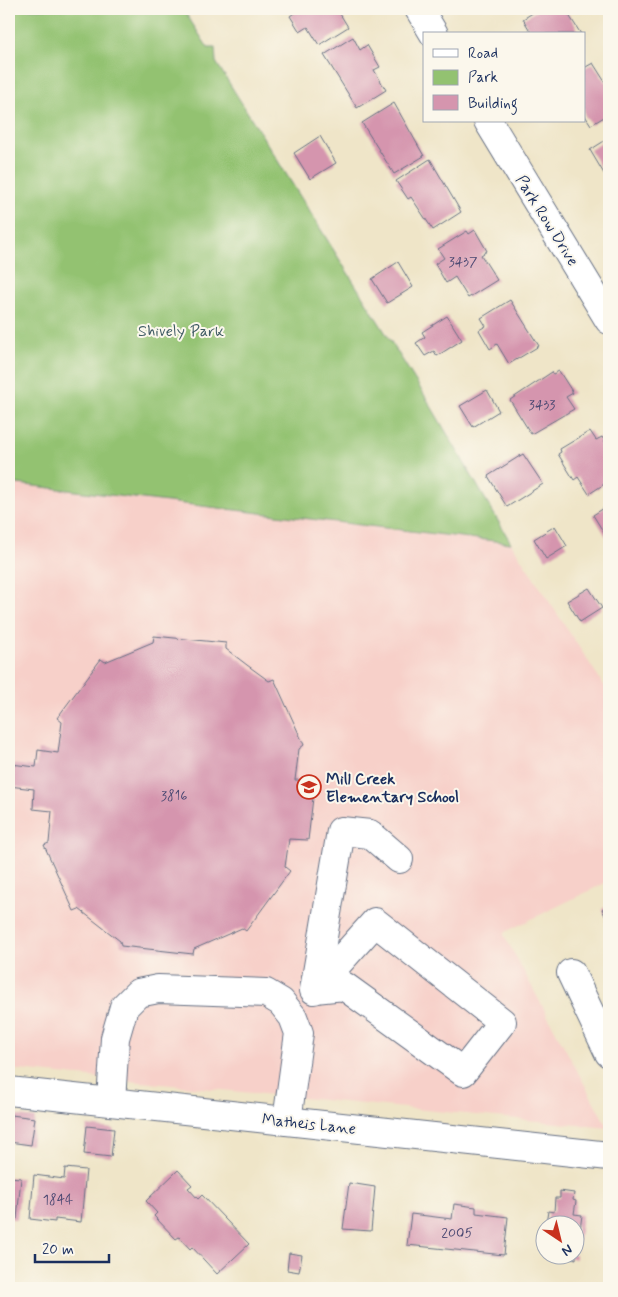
<svg xmlns="http://www.w3.org/2000/svg" width="618" height="1297" font-family="Mynerve,sans-serif">
<rect width="100%" height="100%" fill="#fbf7ec"/>
<filter id="ink" filterUnits="userSpaceOnUse"><feTurbulence type="fractalNoise" baseFrequency=".02" numOctaves="2"/><feDisplacementMap in="SourceGraphic" scale="10" xChannelSelector="R" yChannelSelector="G"/><feConvolveMatrix kernelMatrix="1 2 1 2 8 2 1 2 1" color-interpolation-filters="sRGB"/></filter>
<filter id="wash" filterUnits="userSpaceOnUse"><feTurbulence type="fractalNoise" baseFrequency=".0096" numOctaves="4" result="noise"/><feDisplacementMap in="SourceGraphic" scale="20" xChannelSelector="R" yChannelSelector="G"/><feGaussianBlur stdDeviation="1.12" result="paint"/><feColorMatrix in="noise" values="0 0 0 0 0 0 0 0 0 0 0 0 0 0 0 0 0 1.4 0 .05"/><feComposite in="paint" operator="in"/></filter>
<g filter="url(#wash)">
<rect width="100%" height="100%" fill="#efe5c8"/>
<!-- built -->
<path fill="#f7d0c9" d="M9 483 511 543 609 693V881L503 933 608 1128 9 1069Z"/>
<!-- green -->
<path fill="#93c271" stroke="#577868" d="M9 9H183L208 48H215L216 62 425 396 511 543 9 483Z"/>
<g id="blocks">
<!-- building -->
<g fill="#d595ae">
<path d="M296 9H337L348 27 319 45 308 27 300 32 290 16 297 11Z"/>
<path d="M539 9H565L581 34H532L523 19Z"/>
<path d="M353 37 360 50 367 45 380 67 374 70 386 90 357 108 324 55Z"/>
<path d="M593 63 605 82 609 80V114L591 125 584 114V68Z"/>
<path d="M394 103 424 156 394 174 362 123Z"/>
<path d="M320 136 336 163 310 179 294 153Z"/>
<path d="M609 138V175L606 177 590 150Z"/>
<path d="M430 159 461 212 433 230 411 197 408 199 396 181Z"/>
<path d="M475 230 487 251 481 255 497 280 468 298 455 277 446 283 435 264 444 258 438 249 467 231 469 234Z"/>
<path d="M398 262 413 287 387 303 372 279Z"/>
<path d="M510 300 539 346 509 364 497 344 490 349 479 330 486 326 481 318Z"/>
<path d="M447 316 462 340 437 356 434 351 425 356 416 343 425 337 422 332Z"/>
<path d="M559 371 573 393 566 397 574 409 531 434 510 400 552 372 553 374Z"/>
<path d="M487 390 499 411 473 427 460 406Z"/>
<path d="M590 431 596 440 602 437 609 448V459L608 460 609 463V481L589 494 578 477 574 480 558 454 561 452 560 449Z"/>
<path d="M523 454 543 484 507 507 488 476Z"/>
<path d="M609 505V541L593 515Z"/>
<path d="M555 526 567 546 546 559 534 539Z"/>
<path d="M589 588 602 608 580 622 567 601Z"/>
<path d="M154 636 226 643V649L247 665 269 681 274 679 304 745 299 749 295 780 315 781 308 840 289 839 285 867 290 871 246 931 242 928 194 949 193 954 121 946 120 941 79 909 74 911 44 845 49 843 52 811 33 809 34 789 9 786 11 764 36 767 38 750 58 753 62 722 57 718 101 659 105 662 153 642Z"/>
<path d="M609 906V924L602 909Z"/>
<path d="M11 1115 35 1118 31 1145 9 1142Z"/>
<path d="M87 1126 114 1129 111 1157 84 1154Z"/>
<path d="M65 1168 86 1170 81 1222 55 1219V1222L30 1219 34 1175 64 1179Z"/>
<path d="M178 1170 192 1185 188 1188 198 1199 202 1195 249 1244 217 1274 192 1247 190 1249 179 1237 176 1239 154 1216 157 1213 146 1201Z"/>
<path d="M9 1177 21 1178 17 1219H9Z"/>
<path d="M349 1183 375 1187 371 1231 343 1229Z"/>
<path d="M560 1191 574 1193 573 1200 576 1201 574 1214 582 1215 577 1253 576 1224H546L548 1211 554 1212 555 1198H560Z"/>
<path d="M454 1204 476 1207V1213L508 1217 504 1255 407 1245 411 1214 452 1219Z"/>
<path d="M289 1253 302 1255 299 1272 287 1270Z"/>
<path d="M557 1254H576V1259Z"/>
</g>
</g>
</g>
<g filter="url(#ink)">
<use href="#blocks" fill-opacity="0" stroke="#656f83" stroke-width="1"/>
<g fill="none" stroke-linecap="round" stroke-linejoin="round">
<!-- minor casing -->
<g stroke="#656f83" stroke-width="30">
<g id="minor">
<path d="M419 9 434 34"/>
<path d="M488 121 609 320"/>
<path d="M375 922 502 1022 463 1072 344 986 315 989Z"/>
<path d="M571 973 609 1053"/>
<path d="M314 990 341 831 370 834 399 859"/>
<path d="M9 1091 609 1156"/>
<path d="M111 1101 115 1038 124 1007 138 993 158 989 266 993 281 1002 293 1017 299 1033 287 1121"/>
</g>
</g>
<!-- minor -->
<use href="#minor" stroke="#fff" stroke-width="28"/>
</g>
</g>
<!-- icons -->
<defs>
<g id="school-ring" transform="scale(1.25)"><circle r="9.5" fill="#fbf7ec" stroke="#c8321e" stroke-width="1.5"/><path d="M0-5L7-2L0 1L-7-2ZM-4 1L0 2.5L4 1V4Q0 6-4 4Z" fill="#c8321e"/></g>
</defs>
<g fill-rule="evenodd">
<use href="#school-ring" x="309" y="787"/>
</g>
<g text-anchor="middle" stroke-width="4" stroke-linejoin="round" paint-order="stroke">
<!-- number labels -->
<g font-size="14" fill="#4a4872">
<text x="463" y="266">3437</text>
<text x="542" y="409">3433</text>
<text x="174" y="800">3816</text>
<text x="58" y="1204">1844</text>
<text x="457" y="1237">2005</text>
</g>
<!-- street labels -->
<g font-size="16" fill="#1b2f5e" stroke="#fbf7ec">
<text transform="translate(548 220) rotate(58)" y="6">Park Row Drive</text>
<text transform="translate(309 1123) rotate(6)" y="6">Matheis Lane</text>
</g>
<!-- park labels -->
<g font-size="16" fill="#3f5b64" stroke="#fbf7ec">
<text x="181" y="336">Shively Park</text>
</g>
<!-- poi labels -->
<g font-size="16" font-weight="bold" fill="#1b2f5e" stroke="#fbf7ec" text-anchor="start">
<text x="326" y="784">Mill Creek<tspan x="326" dy="18">Elementary School</tspan></text>
</g>
</g>
<!-- margin -->
<rect width="618" height="1297" fill="none" stroke="#fbf7ec" stroke-width="30"/>
<!-- legend -->
<rect x="423" y="32" width="162" height="90" fill="#fbf7ec" stroke="#a1a7b3"/>
<rect x="433" y="49" width="25" height="8" fill="#ffffff" stroke="#a1a7b3"/>
<text x="468" y="58" font-size="15" fill="#1b2f5e">Road</text>
<rect x="433" y="70" width="25" height="15" fill="#93c271" stroke="#a1a7b3"/>
<text x="468" y="82" font-size="15" fill="#1b2f5e">Park</text>
<rect x="433" y="95" width="25" height="15" fill="#d595ae" stroke="#a1a7b3"/>
<text x="468" y="108" font-size="15" fill="#1b2f5e">Building</text>
<!-- north arrow -->
<g transform="translate(560 1240) rotate(145)"><circle r="24" fill="#fbf7ec" stroke="#a1a7b3"/>
<path d="M0-4L9 19L0 12L-9 19Z" fill="#c8321e"/>
<text y="-8" font-size="14" font-weight="bold" text-anchor="middle" fill="#1b2f5e">N</text>
</g>
<!-- scale -->
<path d="M35 1254v8h74v-8" fill="none" stroke="#1b2f5e" stroke-width="2.5"/>
<text x="42" y="1254" font-size="15" fill="#1b2f5e" stroke="#fbf7ec" stroke-width="4" paint-order="stroke">20 m</text>
</svg>
